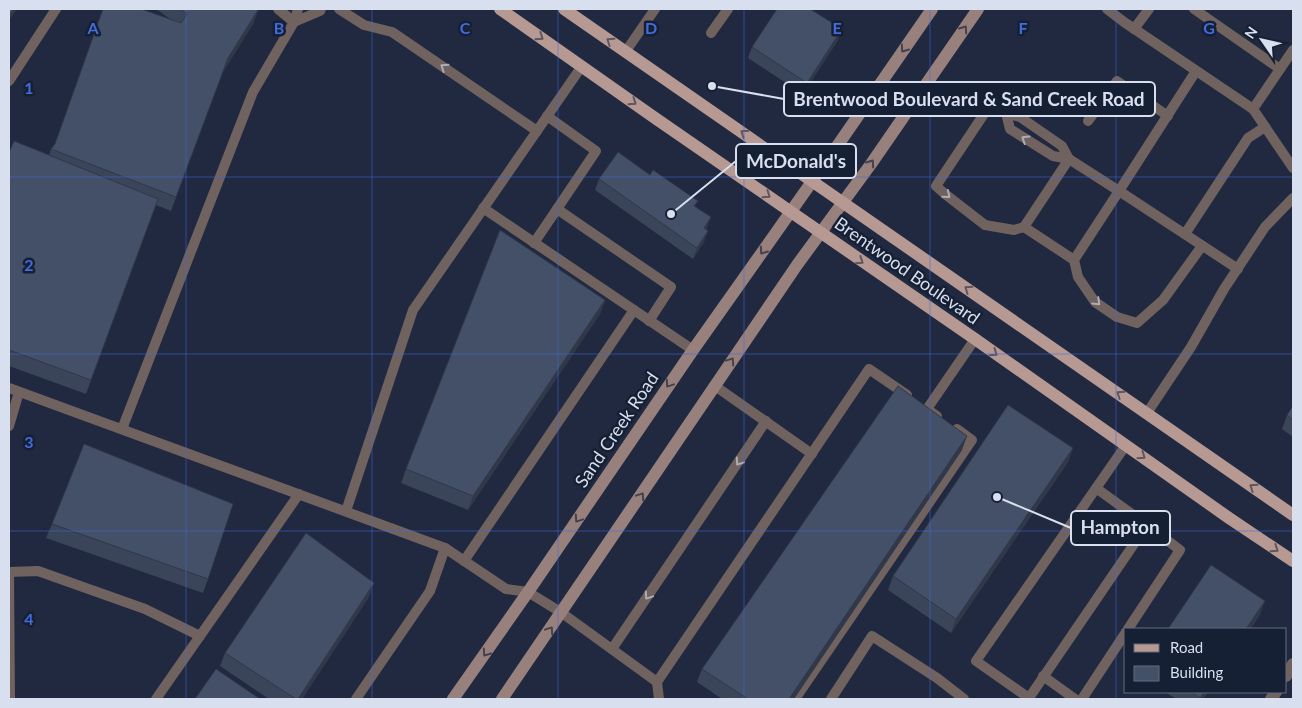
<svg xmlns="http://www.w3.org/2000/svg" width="1302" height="708" font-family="Lato,sans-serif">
<rect width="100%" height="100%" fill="#202940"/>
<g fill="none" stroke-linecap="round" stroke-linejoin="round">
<!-- lane -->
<g stroke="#70625f" stroke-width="10">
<path d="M278 9 294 22"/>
<path d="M339 9 364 25 392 32 537 131"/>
<path d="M1107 9 1124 22 1253 109 1293 168"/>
<path d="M1194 9 1280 69"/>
<path d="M294 22 320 11 321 9"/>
<path d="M1134 29 1149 9"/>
<path d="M711 33 728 9"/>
<path d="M626 51 655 9"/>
<path d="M1196 71 1119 191 1238 269"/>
<path d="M9 81 56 9"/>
<path d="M1253 109 1293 50"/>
<path d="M1006 113 1020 117 1062 146 1069 159"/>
<path d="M547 116 596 151 557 209 671 287 649 321"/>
<path d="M1088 121 1117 81 1168 116"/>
<path d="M483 208 693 350"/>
<path d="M1024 227 1014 230 985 225 945 194 936 186 988 108 994 106 1006 113 1010 129 1053 156 1069 159"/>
<path d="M1185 234 1248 138 1265 127"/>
<path d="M534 243 557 209"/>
<path d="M1074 260 1119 191 1069 159 1024 227 1074 260 1078 277 1095 302 1117 317 1137 323 1163 300 1202 246"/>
<path d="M715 386 812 454"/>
<path d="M9 388 445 548 506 589 528 592 562 613 657 682 869 369 907 395"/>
<path d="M1147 413 1191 347 1224 289 1265 227 1293 198"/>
<path d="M937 416 927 409 975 339"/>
<path d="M9 426 19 392"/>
<path d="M122 429 253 92 294 22 298 9"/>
<path d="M1096 488 1147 525 1029 698 976 661 1126 445"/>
<path d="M346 511 413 310 582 66"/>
<path d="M464 561 634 310"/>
<path d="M9 572 38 571 145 609 200 636"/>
<path d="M9 574 10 699"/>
<path d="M1128 629 1180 550 1147 525"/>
<path d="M612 649 766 421"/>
<path d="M1043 676 1075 699"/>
<path d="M657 682 659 699"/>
<path d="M156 699 299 494"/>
<path d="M356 699 430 591 445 548"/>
<path d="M795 699 972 440 957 429"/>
<path d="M831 699 872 636 937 678 959 695 964 699"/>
<path d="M1082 699 1126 632"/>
</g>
<!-- street -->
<g stroke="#70625f" stroke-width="12">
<path d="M1286 676 1293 664"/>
<path d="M1271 699 1276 692"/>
</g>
<!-- secondary -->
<g stroke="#98817d" stroke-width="12">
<path d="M453 699 528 592 693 350 840 142 932 9"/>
<path d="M502 699 797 265 871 164 978 9"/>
</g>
<!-- primary -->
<g stroke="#b79993" stroke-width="12">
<path d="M500 9 655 118 975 339 1229 518 1293 561"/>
<path d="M564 9 1293 515"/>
</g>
</g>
<!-- wall -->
<g fill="#3a4559">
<path d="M156 9H258V10L253 24 223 72 171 211 156 205 86 394 9 366V153L49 155 51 149 170 19Z"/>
<path d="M842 29 838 40 803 94 748 58 752 47Z"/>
<path d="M599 179 696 207 707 228 706 230 704 242 693 259 595 190Z"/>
<path d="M605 300 600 314 468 510 401 483 406 469Z"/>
<path d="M1293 406V437L1282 429 1287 415Z"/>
<path d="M1073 448 1068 462 951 633 888 590 893 576Z"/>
<path d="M962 450 794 699H722L697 682 702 669Z"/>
<path d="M52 524 208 579 203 593 46 538Z"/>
<path d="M369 597 302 699H269L220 666 225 653Z"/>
<path d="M1165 692H1208L1203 699H1176Z"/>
</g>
<!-- shaded-wall -->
<g fill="#303849">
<path d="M14 9H17L9 21V16Z"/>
<path d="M258 10 253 24 223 72 171 211 228 58Z"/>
<path d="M842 29 838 40 803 94 807 83Z"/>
<path d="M711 217 707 228 700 239 704 228Z"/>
<path d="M708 231 704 242 693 259 697 248Z"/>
<path d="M605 300 600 314 468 510 473 496Z"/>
<path d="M967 436 962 450 794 699H789Z"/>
<path d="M1073 448 1068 462 951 633 956 619Z"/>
<path d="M374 583 369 597 302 699H298Z"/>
<path d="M1265 601 1260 615 1251 629H1246Z"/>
<path d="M1204 692H1208L1203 699H1199Z"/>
</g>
<!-- building -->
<g fill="#445068" stroke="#303849">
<path d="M9 9H14L9 16Z"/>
<path d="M103 9H141L181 23 187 14 180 9H258V10L228 58 176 197 51 149 55 144Z"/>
<path d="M777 9H810L842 29 807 83 752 47Z"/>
<path d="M14 141 158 199 91 380 9 350V153Z"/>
<path d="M618 152 650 175 653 170 698 201 694 206 711 217 704 228 708 231 697 248 599 179Z"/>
<path d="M500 230 605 300 473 496 406 469Z"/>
<path d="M898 386 967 436 789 699H748L702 669Z"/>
<path d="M1008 405 1073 448 956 619 893 576Z"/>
<path d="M1293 406V420L1287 415Z"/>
<path d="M84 444 233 504 208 579 52 524Z"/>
<path d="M306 533 374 583 298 699H296L225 653Z"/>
<path d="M1211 565 1265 601 1246 629H1168Z"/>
<path d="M216 669 260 699H195Z"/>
<path d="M1191 692H1204L1200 698Z"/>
</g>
<!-- one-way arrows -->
<defs><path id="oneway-chevron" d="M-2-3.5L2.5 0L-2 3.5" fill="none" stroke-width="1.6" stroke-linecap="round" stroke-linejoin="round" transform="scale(1.25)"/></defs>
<g stroke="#44424e">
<use href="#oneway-chevron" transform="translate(964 29) rotate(-55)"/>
<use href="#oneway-chevron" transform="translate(904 49) rotate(125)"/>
<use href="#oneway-chevron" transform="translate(871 163) rotate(-55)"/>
<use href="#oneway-chevron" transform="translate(763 251) rotate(125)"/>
<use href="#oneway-chevron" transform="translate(731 361) rotate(-56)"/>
<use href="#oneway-chevron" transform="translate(669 384) rotate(124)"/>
<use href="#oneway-chevron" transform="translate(641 496) rotate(-56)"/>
<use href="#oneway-chevron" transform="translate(578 519) rotate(124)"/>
<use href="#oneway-chevron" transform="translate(550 630) rotate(-56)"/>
<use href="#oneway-chevron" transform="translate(486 653) rotate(125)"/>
</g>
<g stroke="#5e565f">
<use href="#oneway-chevron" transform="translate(540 37) rotate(35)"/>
<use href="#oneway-chevron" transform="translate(610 41) rotate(-145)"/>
<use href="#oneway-chevron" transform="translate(633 102) rotate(35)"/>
<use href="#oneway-chevron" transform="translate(744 133) rotate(-145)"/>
<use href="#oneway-chevron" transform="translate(767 195) rotate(35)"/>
<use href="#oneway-chevron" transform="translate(860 261) rotate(34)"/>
<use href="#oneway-chevron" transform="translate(968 289) rotate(-145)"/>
<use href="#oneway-chevron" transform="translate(994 353) rotate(35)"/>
<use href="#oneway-chevron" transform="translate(1120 394) rotate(-145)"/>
<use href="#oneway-chevron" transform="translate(1142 456) rotate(35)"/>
<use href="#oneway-chevron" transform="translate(1253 487) rotate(-145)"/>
<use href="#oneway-chevron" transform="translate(1275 549) rotate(34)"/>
</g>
<g stroke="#aeadb5">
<use href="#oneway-chevron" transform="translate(444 67) rotate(-146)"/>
<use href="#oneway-chevron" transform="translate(1025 139) rotate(-148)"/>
<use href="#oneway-chevron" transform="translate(947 195) rotate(40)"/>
<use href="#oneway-chevron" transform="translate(1097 302) rotate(44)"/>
<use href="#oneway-chevron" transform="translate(739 462) rotate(124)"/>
<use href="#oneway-chevron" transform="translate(648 596) rotate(124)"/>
</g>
<!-- grid -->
<path fill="none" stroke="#426bdc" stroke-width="1" stroke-opacity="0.55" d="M186 9V699M372 9V699M558 9V699M744 9V699M930 9V699M1116 9V699M9 177H1293M9 354H1293M9 531H1293"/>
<g text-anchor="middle" stroke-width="5" stroke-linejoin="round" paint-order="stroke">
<!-- street labels -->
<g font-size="18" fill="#d8dfee" stroke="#162035">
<text transform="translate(907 271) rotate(35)" y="6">Brentwood Boulevard</text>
<text transform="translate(617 430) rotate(-56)" y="6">Sand Creek Road</text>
</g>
</g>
<g font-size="16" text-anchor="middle" font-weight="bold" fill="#426bdc" stroke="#162035" stroke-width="5" stroke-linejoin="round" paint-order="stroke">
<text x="93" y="34">A</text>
<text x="279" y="34">B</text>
<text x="465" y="34">C</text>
<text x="651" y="34">D</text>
<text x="837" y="34">E</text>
<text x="1023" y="34">F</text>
<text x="1209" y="34">G</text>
<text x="29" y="94">1</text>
<text x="29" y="271">2</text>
<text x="29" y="448">3</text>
<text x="29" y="625">4</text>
</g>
<!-- callouts -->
<path fill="none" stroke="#d8dfee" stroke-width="2" d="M712 86L784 99M671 214L736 161M997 497L1071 528"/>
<g fill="#d8dfee" stroke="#162035" stroke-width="2">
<circle cx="712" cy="86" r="5"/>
<circle cx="671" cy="214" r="5"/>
<circle cx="997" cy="497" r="5"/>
</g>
<g fill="#162035" stroke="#d8dfee" stroke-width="2">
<rect x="784" y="82" width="371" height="34" rx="5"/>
<rect x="736" y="144" width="120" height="34" rx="5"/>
<rect x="1071" y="511" width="99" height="34" rx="5"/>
</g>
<g font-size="19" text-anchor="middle" font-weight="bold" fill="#d8dfee">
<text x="969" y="106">Brentwood Boulevard &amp; Sand Creek Road</text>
<text x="796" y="168">McDonald's</text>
<text x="1120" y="534">Hampton</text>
</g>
<!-- border -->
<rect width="1302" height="708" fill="none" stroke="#d8dfee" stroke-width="20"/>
<!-- legend -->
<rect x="1124" y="628" width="162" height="65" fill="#162035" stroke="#646c7f"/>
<rect x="1134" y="644" width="25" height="8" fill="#b79993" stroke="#646c7f"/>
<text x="1170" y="653" font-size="15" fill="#d8dfee">Road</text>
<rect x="1134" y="666" width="25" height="15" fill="#445068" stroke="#646c7f"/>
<text x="1170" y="678" font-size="15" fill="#d8dfee">Building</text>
<!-- north arrow -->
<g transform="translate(1262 40) rotate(304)" stroke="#162035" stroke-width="4" paint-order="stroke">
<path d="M0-4L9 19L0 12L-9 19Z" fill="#d8dfee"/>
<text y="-8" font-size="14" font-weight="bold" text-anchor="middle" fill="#d8dfee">N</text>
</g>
</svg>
